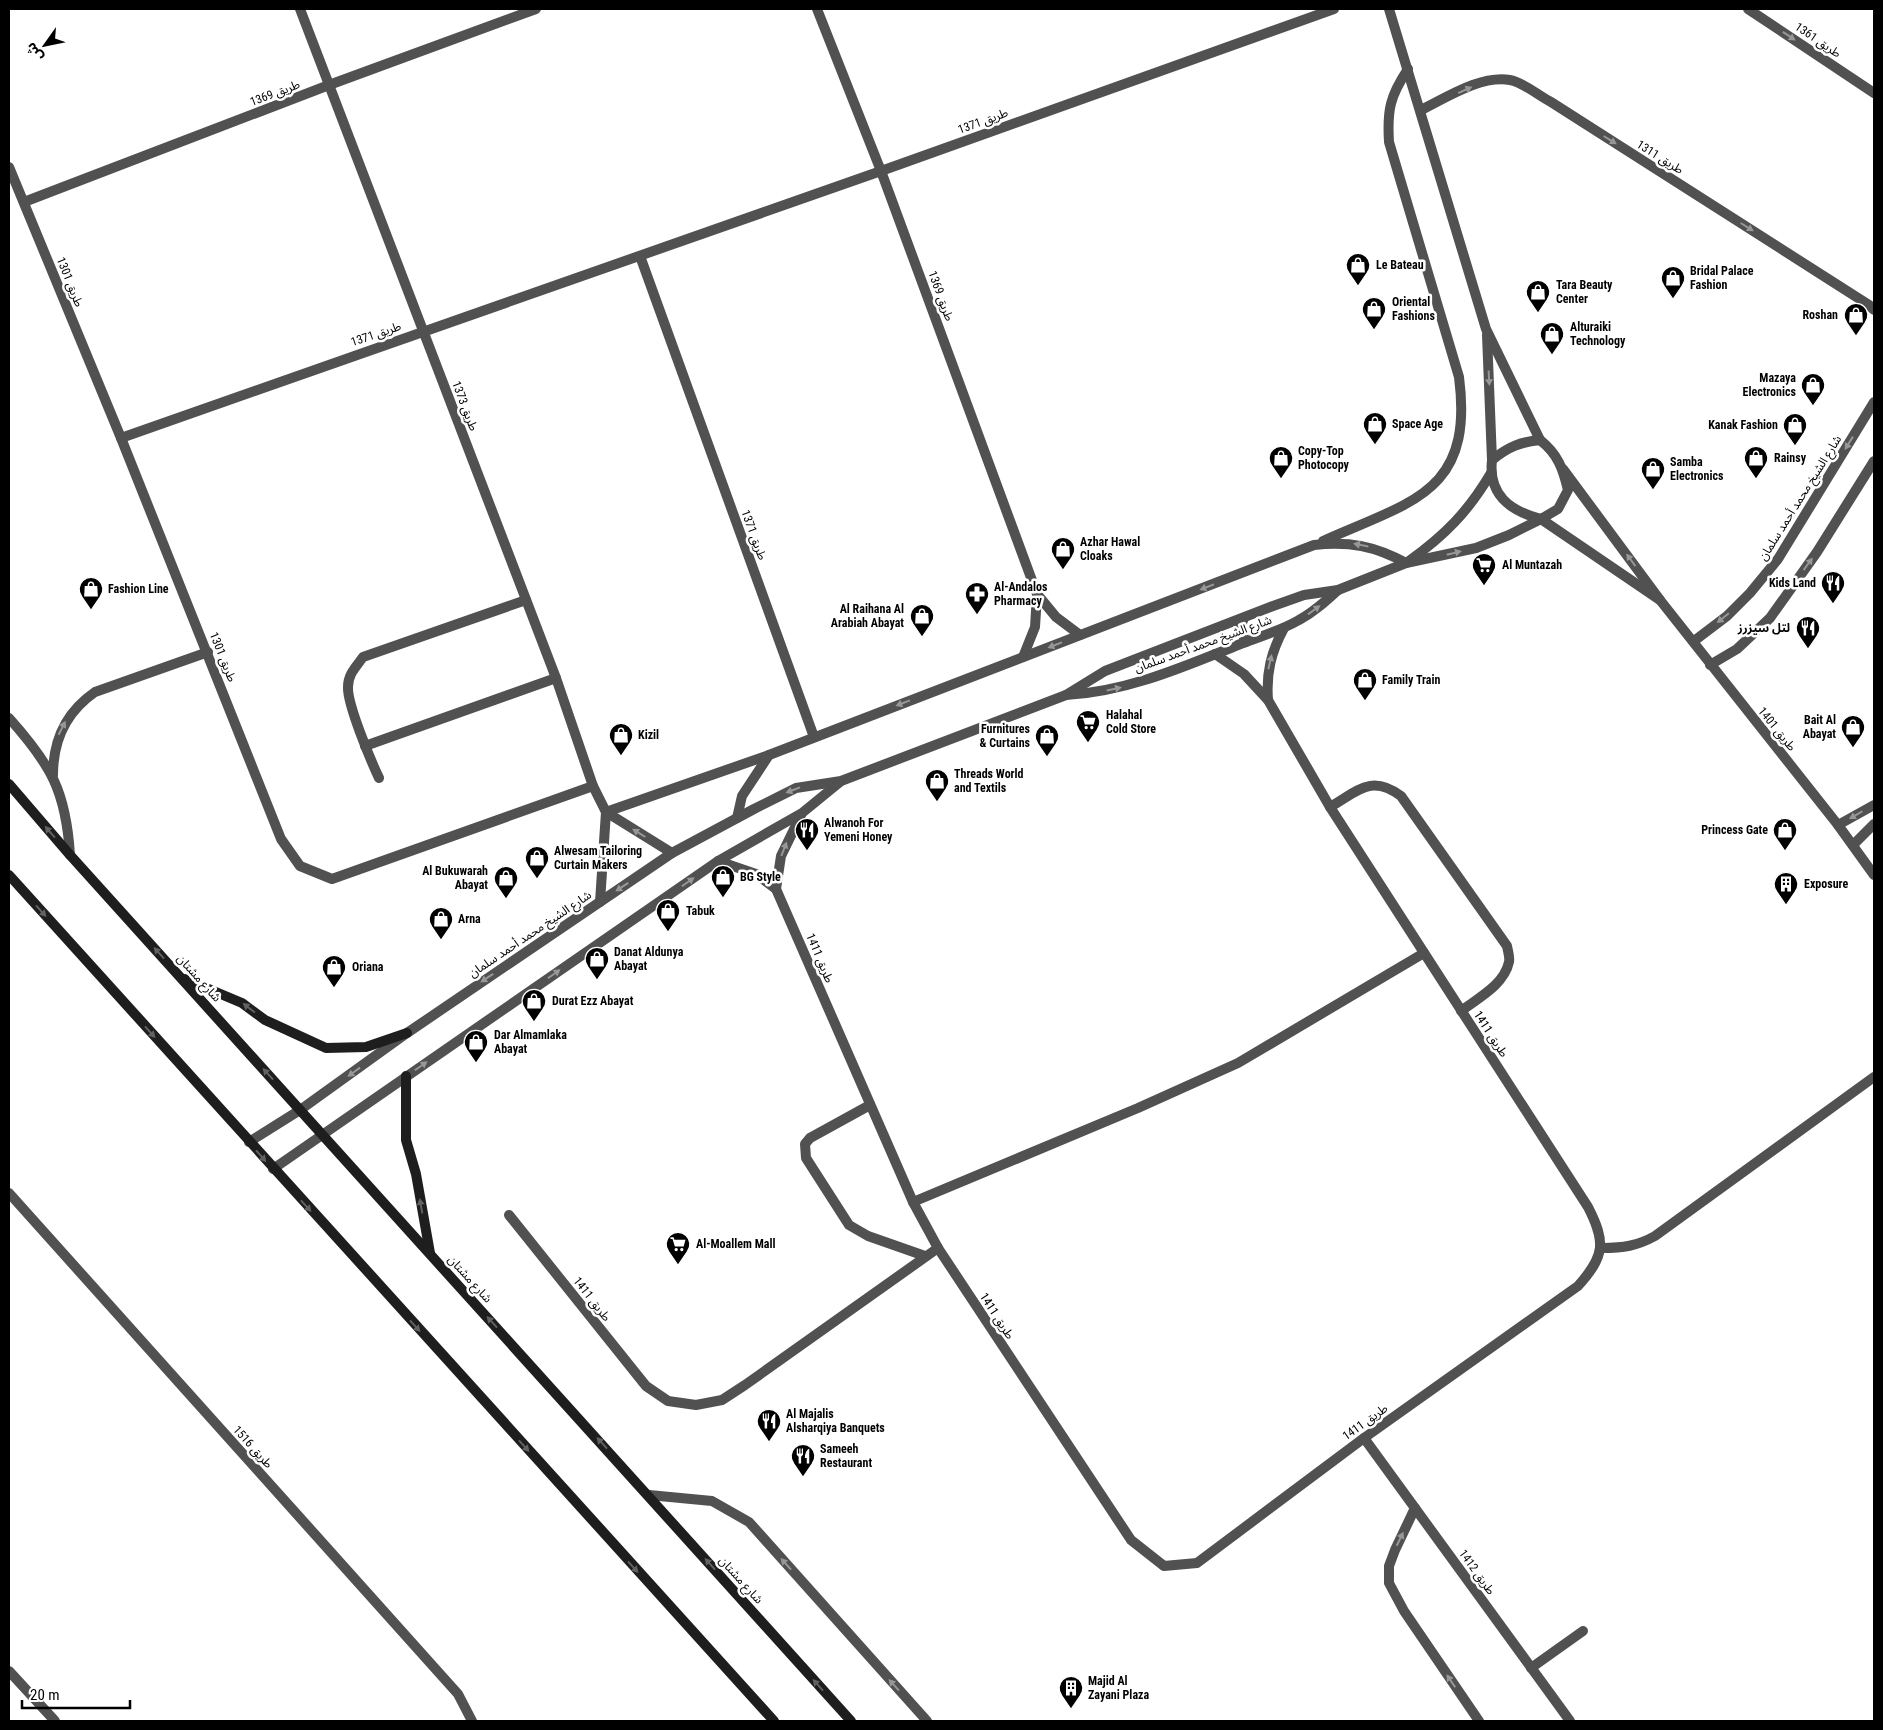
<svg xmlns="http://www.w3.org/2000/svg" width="1883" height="1730" font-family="'Roboto Condensed','Noto Sans Arabic',sans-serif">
<rect width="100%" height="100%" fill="#fff"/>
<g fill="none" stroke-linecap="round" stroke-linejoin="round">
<!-- lane -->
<g stroke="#515151" stroke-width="10">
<path d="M9 718C51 765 66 791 70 855"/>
<path d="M365 746 556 678"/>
<path d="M53 775C53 740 66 712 95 692L208 652"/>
<path d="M379 778C371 761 347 704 348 687 348 674 356 667 363 657L526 600"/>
<path d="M1330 807C1358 791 1371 774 1401 796L1507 946C1508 951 1510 958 1509 962 1504 985 1478 998 1461 1011"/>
<path d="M870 1105 810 1138 805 1144 806 1158 849 1225 868 1236 925 1256"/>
<path d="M509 1215 646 1386 668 1401 696 1405 722 1400 745 1385 938 1248"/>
<path d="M649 1495 712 1501 749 1522 927 1721"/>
<path d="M1415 1508 1395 1550 1389 1566V1583L1404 1611 1479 1721"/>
<path d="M1531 1668 1583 1631"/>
</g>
<!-- street -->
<g stroke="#515151" stroke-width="10">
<path d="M300 9 556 678 593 786 606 812"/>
<path d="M817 9 881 171 1037 594 1056 617 1080 635"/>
<path d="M1389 9 1486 329 1540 440"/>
<path d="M1748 9 1874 93"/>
<path d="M1421 110C1446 98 1480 75 1510 80 1523 82 1539 96 1551 102L1869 305 1874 310"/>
<path d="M9 167 121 438 281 839 300 866 332 879 593 786"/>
<path d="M24 202 329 85 536 9"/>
<path d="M640 256 814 737"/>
<path d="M1487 335 1492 460"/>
<path d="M121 438 881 171 1334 9"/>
<path d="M1540 440C1558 454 1563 469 1568 490L1558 509 1541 519C1510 511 1488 495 1492 460 1508 447 1520 442 1540 440Z"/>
<path d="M1563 469 1660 600 1838 825 1874 875"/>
<path d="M1323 541C1412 501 1474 493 1459 377L1389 142C1387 110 1390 96 1408 69"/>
<path d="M1409 561C1445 535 1468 512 1491 473"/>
<path d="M1244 618 1240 628 1246 642"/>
<path d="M1694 641 1727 616 1750 593 1778 559 1874 402"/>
<path d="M1023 657 1035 627 1037 595"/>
<path d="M1710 665 1737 649 1770 618 1817 552 1874 461"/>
<path d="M1066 695C1126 692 1183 667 1238 645 1259 637 1280 631 1299 620 1314 612 1326 601 1338 590"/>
<path d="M1268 700C1266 673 1271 652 1284 628"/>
<path d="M606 812 769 755 1314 545C1349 541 1375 546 1406 563"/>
<path d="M606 812 672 853"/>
<path d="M737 818 742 796 769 755"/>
<path d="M1838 825 1874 805"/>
<path d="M1853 845 1874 824"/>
<path d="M718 861 756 874 776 889"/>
<path d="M776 889 913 1202 938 1248 1131 1540 1164 1566 1197 1563 1364 1438 1578 1286C1605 1256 1606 1242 1588 1207L1330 807 1268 700 1244 674 1215 654"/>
<path d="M776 889 781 856 801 815"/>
<path d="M600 902 606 812"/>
<path d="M249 1142 300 1110 407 1033 672 853 754 809 796 788 841 781 1066 695 1105 671 1273 606 1304 595 1338 590 1406 563 1476 548 1509 535 1541 519 1660 600"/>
<path d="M273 1169 718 861 802 813 840 782"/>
<path d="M9 1193 458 1694 472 1721"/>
<path d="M913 1202 1138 1108 1238 1063 1424 953"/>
<path d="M1602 1248C1623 1248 1637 1246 1655 1236L1874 1077"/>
<path d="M1364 1438 1570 1721"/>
<path d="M9 1671 55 1721"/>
</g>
<!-- secondary -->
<g stroke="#1e1e1e" stroke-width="10">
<path d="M9 784 70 855 851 1721"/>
<path d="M9 875 774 1721"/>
<path d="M185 979 242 1003 265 1020 326 1048 366 1047 407 1033"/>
<path d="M406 1076V1140L416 1174 430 1253"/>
</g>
</g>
<!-- one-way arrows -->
<defs><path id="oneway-solid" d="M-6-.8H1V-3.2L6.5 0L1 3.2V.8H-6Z" transform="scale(1.25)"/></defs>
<g fill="#979797">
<use href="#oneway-solid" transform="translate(1789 36) rotate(34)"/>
<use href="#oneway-solid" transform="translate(1465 90) rotate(-24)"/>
<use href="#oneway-solid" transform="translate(1610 140) rotate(32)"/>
<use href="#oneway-solid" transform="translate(1747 227) rotate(32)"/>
<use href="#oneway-solid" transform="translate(1489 378) rotate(87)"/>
<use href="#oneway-solid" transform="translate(1849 443) rotate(122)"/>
<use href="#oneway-solid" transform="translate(1361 545) rotate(-169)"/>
<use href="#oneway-solid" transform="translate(1454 553) rotate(-14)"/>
<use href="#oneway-solid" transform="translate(1631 560) rotate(-126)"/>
<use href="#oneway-solid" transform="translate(1808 564) rotate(-54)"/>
<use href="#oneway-solid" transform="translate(1207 587) rotate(159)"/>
<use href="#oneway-solid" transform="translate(1314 610) rotate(-36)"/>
<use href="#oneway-solid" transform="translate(1723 618) rotate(141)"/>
<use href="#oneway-solid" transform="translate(1055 645) rotate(159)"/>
<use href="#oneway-solid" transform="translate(1270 662) rotate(-77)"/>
<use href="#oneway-solid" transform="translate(1114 689) rotate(-12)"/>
<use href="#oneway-solid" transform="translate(903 703) rotate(159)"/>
<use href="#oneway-solid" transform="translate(62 728) rotate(-63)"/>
<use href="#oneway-solid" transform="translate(793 790) rotate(159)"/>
<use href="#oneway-solid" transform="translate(1856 815) rotate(150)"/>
<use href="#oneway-solid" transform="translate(639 833) rotate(-148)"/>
<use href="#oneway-solid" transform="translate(784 849) rotate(-69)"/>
<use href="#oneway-solid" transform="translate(688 882) rotate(-35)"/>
<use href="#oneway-solid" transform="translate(622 887) rotate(146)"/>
<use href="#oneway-solid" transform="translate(554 974) rotate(-35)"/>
<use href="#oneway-solid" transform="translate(487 978) rotate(146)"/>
<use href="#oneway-solid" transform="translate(421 1066) rotate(-35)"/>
<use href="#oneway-solid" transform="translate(354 1072) rotate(144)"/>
<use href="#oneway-solid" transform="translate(1400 1539) rotate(-64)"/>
<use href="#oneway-solid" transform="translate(786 1564) rotate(-132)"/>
<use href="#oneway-solid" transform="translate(1451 1681) rotate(-124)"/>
<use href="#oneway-solid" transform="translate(894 1685) rotate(-132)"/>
</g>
<g fill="#626262">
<use href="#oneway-solid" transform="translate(50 832) rotate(-131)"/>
<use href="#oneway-solid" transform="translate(41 911) rotate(48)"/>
<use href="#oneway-solid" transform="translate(159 953) rotate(-132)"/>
<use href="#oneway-solid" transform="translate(249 1008) rotate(-143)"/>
<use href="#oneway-solid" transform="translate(150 1032) rotate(48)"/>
<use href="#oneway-solid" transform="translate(268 1074) rotate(-132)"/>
<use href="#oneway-solid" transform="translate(261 1156) rotate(49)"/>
<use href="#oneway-solid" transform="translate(306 1206) rotate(48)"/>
<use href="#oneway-solid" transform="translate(421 1206) rotate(-100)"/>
<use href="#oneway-solid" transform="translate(492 1322) rotate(-132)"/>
<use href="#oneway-solid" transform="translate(415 1326) rotate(48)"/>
<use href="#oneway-solid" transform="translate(602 1443) rotate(-132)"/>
<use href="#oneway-solid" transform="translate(524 1446) rotate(48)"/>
<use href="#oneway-solid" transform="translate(710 1564) rotate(-132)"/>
<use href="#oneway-solid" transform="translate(633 1567) rotate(48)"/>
<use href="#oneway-solid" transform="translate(818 1685) rotate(-132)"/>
</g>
<!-- icons -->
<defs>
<g id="shop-pin" transform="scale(1.25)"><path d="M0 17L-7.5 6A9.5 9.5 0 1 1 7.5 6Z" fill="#000" stroke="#fff"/><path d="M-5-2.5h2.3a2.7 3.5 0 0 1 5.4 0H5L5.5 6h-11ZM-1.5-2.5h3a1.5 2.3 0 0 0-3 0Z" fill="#fff"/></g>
<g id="supermarket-pin" transform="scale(1.25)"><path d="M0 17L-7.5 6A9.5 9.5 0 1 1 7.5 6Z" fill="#000" stroke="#fff"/><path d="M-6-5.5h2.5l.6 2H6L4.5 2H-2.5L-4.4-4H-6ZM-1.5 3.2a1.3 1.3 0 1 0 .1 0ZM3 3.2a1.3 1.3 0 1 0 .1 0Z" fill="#fff"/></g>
<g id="restaurant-pin" transform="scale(1.25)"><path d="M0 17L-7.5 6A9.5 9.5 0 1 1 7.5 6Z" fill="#000" stroke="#fff"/><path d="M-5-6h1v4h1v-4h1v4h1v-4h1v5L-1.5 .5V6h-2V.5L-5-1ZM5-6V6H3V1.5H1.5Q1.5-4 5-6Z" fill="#fff"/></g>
<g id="pharmacy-pin" transform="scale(1.25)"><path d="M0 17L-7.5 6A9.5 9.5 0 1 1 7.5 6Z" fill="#000" stroke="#fff"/><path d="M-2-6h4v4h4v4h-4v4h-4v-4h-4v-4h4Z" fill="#fff"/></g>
<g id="building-pin" transform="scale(1.25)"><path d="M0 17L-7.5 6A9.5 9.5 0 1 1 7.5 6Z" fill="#000" stroke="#fff"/><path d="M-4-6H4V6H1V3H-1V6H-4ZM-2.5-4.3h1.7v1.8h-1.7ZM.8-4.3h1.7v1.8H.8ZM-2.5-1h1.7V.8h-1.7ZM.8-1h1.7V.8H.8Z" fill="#fff"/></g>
</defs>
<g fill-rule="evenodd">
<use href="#shop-pin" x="1358" y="265"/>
<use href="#shop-pin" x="1673" y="278"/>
<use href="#shop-pin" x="1538" y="292"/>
<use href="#shop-pin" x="1374" y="309"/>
<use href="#shop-pin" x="1856" y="315"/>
<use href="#shop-pin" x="1552" y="334"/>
<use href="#shop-pin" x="1813" y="385"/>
<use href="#shop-pin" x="1375" y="424"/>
<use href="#shop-pin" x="1795" y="425"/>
<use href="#shop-pin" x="1281" y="458"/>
<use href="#shop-pin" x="1756" y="458"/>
<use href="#shop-pin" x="1653" y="469"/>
<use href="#shop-pin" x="1063" y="549"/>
<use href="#supermarket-pin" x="1484" y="565"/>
<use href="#restaurant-pin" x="1833" y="583"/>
<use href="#shop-pin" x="91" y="589"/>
<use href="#pharmacy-pin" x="977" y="594"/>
<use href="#shop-pin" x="922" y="616"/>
<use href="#restaurant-pin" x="1808" y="628"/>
<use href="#shop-pin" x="1365" y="680"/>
<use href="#supermarket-pin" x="1088" y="722"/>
<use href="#shop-pin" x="1853" y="727"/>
<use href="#shop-pin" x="621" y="735"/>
<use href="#shop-pin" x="1047" y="736"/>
<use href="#shop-pin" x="937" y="781"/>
<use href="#restaurant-pin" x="807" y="830"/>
<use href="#shop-pin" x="1785" y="830"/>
<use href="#shop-pin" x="537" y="858"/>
<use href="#shop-pin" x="723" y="877"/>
<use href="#shop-pin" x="506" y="878"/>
<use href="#building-pin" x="1786" y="884"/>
<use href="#shop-pin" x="668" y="911"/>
<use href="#shop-pin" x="441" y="919"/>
<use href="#shop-pin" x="597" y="959"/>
<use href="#shop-pin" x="334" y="967"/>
<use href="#shop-pin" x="534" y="1001"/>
<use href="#shop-pin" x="476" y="1042"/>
<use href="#supermarket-pin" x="678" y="1244"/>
<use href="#restaurant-pin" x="769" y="1421"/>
<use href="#restaurant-pin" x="803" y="1456"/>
<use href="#building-pin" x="1071" y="1688"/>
</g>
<g text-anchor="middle" stroke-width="5" stroke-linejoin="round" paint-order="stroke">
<!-- street labels -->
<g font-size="12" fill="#000" stroke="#fff">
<text transform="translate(1818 40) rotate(34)" y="4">طريق 1361</text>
<text transform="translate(275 93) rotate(-21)" y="4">طريق 1369</text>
<text transform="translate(983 121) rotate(-20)" y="4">طريق 1371</text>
<text transform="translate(1660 157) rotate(32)" y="4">طريق 1311</text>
<text transform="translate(70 282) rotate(68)" y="4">طريق 1301</text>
<text transform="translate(941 296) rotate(70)" y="4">طريق 1369</text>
<text transform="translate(376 334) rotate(-19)" y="4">طريق 1371</text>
<text transform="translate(465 406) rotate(69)" y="4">طريق 1373</text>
<text transform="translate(1800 498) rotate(-58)" y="4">شارع الشيخ محمد أحمد سلمان</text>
<text transform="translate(754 535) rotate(70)" y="4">طريق 1371</text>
<text transform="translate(1203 644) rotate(-20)" y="4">شارع الشيخ محمد أحمد سلمان</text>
<text transform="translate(223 657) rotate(68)" y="4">طريق 1301</text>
<text transform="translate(1777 729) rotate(51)" y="4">طريق 1401</text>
<text transform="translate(530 934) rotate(-34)" y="4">شارع الشيخ محمد أحمد سلمان</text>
<text transform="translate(820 958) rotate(67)" y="4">طريق 1411</text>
<text transform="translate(199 978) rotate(48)" y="4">شارع مشتان</text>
<text transform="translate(1491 1034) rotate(57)" y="4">طريق 1411</text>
<text transform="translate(470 1279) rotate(48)" y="4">شارع مشتان</text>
<text transform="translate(592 1299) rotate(52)" y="4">طريق 1411</text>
<text transform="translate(997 1316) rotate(57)" y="4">طريق 1411</text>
<text transform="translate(1365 1422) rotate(-36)" y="4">طريق 1411</text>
<text transform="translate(253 1447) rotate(48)" y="4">طريق 1516</text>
<text transform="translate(1477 1572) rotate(54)" y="4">طريق 1412</text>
<text transform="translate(741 1580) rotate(48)" y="4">شارع مشتان</text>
</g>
<!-- poi labels -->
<g font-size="12" font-weight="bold" fill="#000" stroke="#fff" text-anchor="start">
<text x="1376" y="269">Le Bateau</text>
<text x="1690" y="275">Bridal Palace<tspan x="1690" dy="14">Fashion</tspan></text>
<text x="1556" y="289">Tara Beauty<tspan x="1556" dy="14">Center</tspan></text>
<text x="1392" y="306">Oriental<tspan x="1392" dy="14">Fashions</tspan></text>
<text x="1838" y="319" text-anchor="end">Roshan</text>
<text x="1570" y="331">Alturaiki<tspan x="1570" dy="14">Technology</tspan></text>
<text x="1796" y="382" text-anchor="end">Mazaya<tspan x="1796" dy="14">Electronics</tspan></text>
<text x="1392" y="428">Space Age</text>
<text x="1778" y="429" text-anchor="end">Kanak Fashion</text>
<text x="1298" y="455">Copy-Top<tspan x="1298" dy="14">Photocopy</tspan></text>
<text x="1774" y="462">Rainsy</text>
<text x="1670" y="466">Samba<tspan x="1670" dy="14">Electronics</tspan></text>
<text x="1080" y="546">Azhar Hawal<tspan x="1080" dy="14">Cloaks</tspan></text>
<text x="1502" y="569">Al Muntazah</text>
<text x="1816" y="587" text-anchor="end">Kids Land</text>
<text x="994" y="591">Al-Andalos<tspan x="994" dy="14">Pharmacy</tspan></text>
<text x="108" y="593">Fashion Line</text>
<text x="904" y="613" text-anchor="end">Al Raihana Al<tspan x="904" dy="14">Arabiah Abayat</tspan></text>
<text x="1790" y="632" text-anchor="end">لتل سيزرز</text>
<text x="1382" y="684">Family Train</text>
<text x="1106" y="719">Halahal<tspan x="1106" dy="14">Cold Store</tspan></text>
<text x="1836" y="724" text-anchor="end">Bait Al<tspan x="1836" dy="14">Abayat</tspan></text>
<text x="1030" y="733" text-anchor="end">Furnitures<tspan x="1030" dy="14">&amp; Curtains</tspan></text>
<text x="638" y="739">Kizil</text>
<text x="954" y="778">Threads World<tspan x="954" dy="14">and Textils</tspan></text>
<text x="824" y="827">Alwanoh For<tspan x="824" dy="14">Yemeni Honey</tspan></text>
<text x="1768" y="834" text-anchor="end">Princess Gate</text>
<text x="554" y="855">Alwesam Tailoring<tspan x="554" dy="14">Curtain Makers</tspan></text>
<text x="488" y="875" text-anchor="end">Al Bukuwarah<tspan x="488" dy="14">Abayat</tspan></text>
<text x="740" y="881">BG Style</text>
<text x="1804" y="888">Exposure</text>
<text x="686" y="915">Tabuk</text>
<text x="458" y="923">Arna</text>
<text x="614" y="956">Danat Aldunya<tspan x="614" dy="14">Abayat</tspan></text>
<text x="352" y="971">Oriana</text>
<text x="552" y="1005">Durat Ezz Abayat</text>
<text x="494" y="1039">Dar Almamlaka<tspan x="494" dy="14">Abayat</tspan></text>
<text x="696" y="1248">Al-Moallem Mall</text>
<text x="786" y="1418">Al Majalis<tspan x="786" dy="14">Alsharqiya Banquets</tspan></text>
<text x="820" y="1453">Sameeh<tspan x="820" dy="14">Restaurant</tspan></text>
<text x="1088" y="1685">Majid Al<tspan x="1088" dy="14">Zayani Plaza</tspan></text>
</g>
</g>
<!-- border -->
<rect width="1883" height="1730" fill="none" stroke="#000000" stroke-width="20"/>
<!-- north arrow -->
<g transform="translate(45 45) rotate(237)" stroke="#ffffff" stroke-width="4" paint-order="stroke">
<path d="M0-4L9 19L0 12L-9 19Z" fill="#000000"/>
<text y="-8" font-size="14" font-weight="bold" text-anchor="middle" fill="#000000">ش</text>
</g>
<!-- scale -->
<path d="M22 1700v8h108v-8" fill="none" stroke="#000000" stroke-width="2.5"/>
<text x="30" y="1700" font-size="15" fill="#000000" stroke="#ffffff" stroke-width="4" paint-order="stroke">20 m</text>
</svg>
